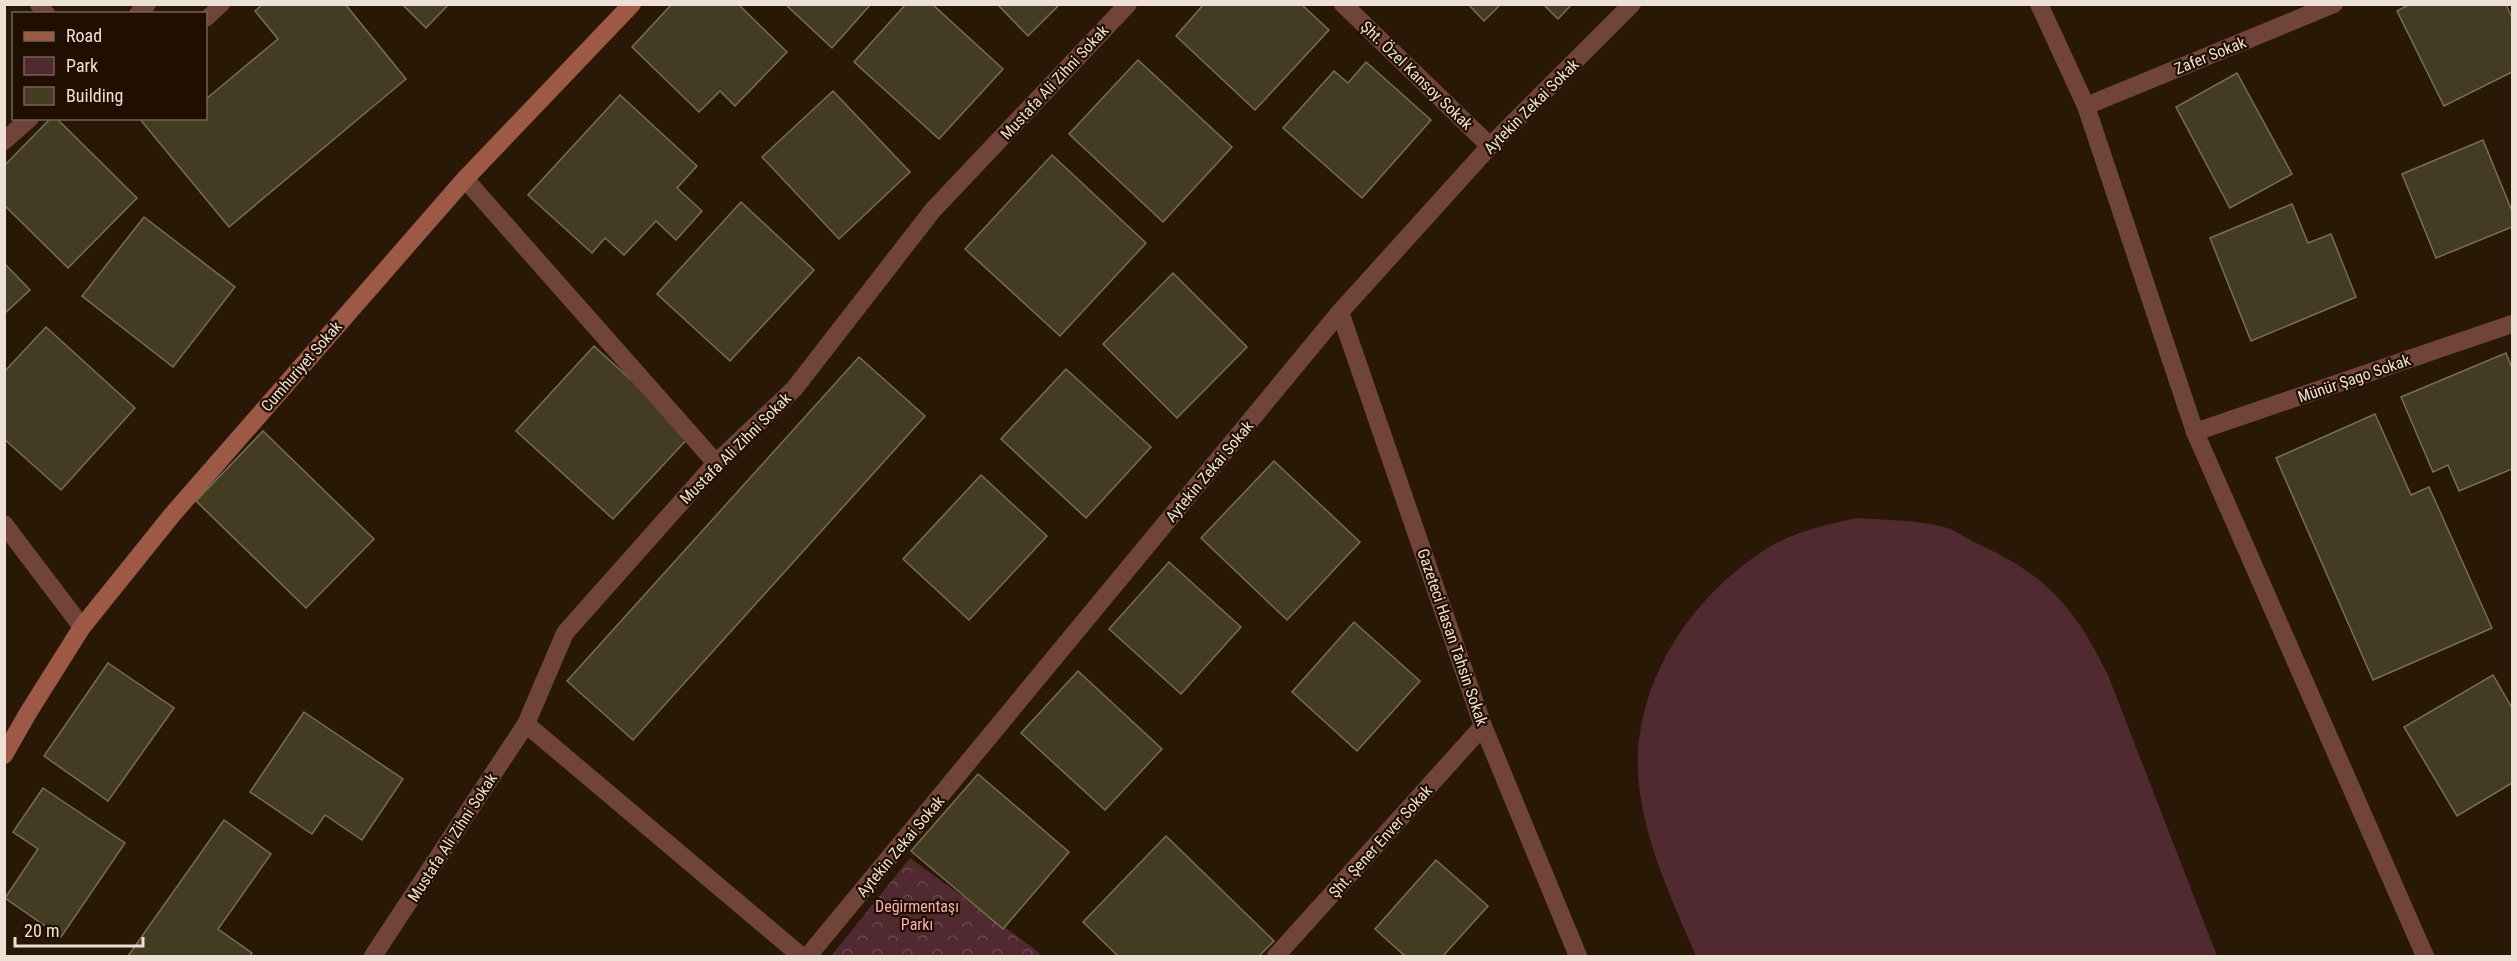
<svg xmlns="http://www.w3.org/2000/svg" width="2517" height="961" font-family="'Roboto Condensed',sans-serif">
<defs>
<pattern id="forest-crowns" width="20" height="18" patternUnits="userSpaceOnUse" patternTransform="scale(1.5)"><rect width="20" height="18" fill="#512a31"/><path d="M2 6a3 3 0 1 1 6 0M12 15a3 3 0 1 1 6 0" fill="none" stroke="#6a494e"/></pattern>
</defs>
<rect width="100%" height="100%" fill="#2a1807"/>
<!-- green -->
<path fill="#512a31" d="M1857 518C1883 520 1919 520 1944 527 1955 530 1966 538 1976 543 2046 575 2074 606 2108 675L2217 956H1696C1674 904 1648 850 1640 793 1626 696 1684 603 1763 551 1791 532 1825 525 1857 518Z"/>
<!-- forest -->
<path fill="url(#forest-crowns)" d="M910 858 1033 948 1042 956H831Z"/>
<!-- building -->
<g fill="#433b22" stroke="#776f54" stroke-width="1.5">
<path d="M263 4H345L406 79 229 227 139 118H206V99L278 39 255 11Z"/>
<path d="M402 4H449L426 28Z"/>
<path d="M672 4H738L787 52 735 106 720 91 699 112 632 47Z"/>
<path d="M785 4H871L832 48Z"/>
<path d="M906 4H932L1003 69 939 139 854 62Z"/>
<path d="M997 4H1060L1028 36Z"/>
<path d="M1204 4H1301L1329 30 1255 110 1176 36Z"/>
<path d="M1468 4H1501L1484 21Z"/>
<path d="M1543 4H1572L1558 19Z"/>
<path d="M2410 4H2506L2512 18V72L2444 106 2397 11Z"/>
<path d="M1138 60 1232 147 1163 222 1069 134Z"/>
<path d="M1366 62 1431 120 1362 198 1283 128 1334 71 1348 83Z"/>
<path d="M2237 73 2292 174 2230 208 2176 107Z"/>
<path d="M833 91 910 172 839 239 762 157Z"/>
<path d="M620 95 697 166 677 188 702 211 676 240 656 221 624 255 605 238 592 253 528 195Z"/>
<path d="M51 118H56L137 198 68 268 4 205V166Z"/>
<path d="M2483 140 2512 211V227L2436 258 2402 174Z"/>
<path d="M1052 155 1146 243 1060 336 965 249Z"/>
<path d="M741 202 814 270 730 361 657 294Z"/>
<path d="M2292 204 2308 243 2331 234 2356 297 2251 341 2210 238Z"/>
<path d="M144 217 235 287 173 367 82 296Z"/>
<path d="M4 263 30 290 4 314Z"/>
<path d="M1173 273 1247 347 1177 418 1103 344Z"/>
<path d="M46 327 135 408 61 490 4 439V372Z"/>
<path d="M594 346 691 435 613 519 516 431Z"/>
<path d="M2506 353 2512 368V469L2459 491 2448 465 2433 472 2401 397Z"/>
<path d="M859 357 925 416 633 740 567 681Z"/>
<path d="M1066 369 1151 447 1086 518 1001 439Z"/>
<path d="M2375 414 2411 495 2429 487 2492 628 2373 680 2276 458Z"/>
<path d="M263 431 374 539 306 608 196 501Z"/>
<path d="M1274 461 1360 542 1287 620 1201 538Z"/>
<path d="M981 475 1047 536 969 620 903 559Z"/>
<path d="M1169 562 1241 627 1181 694 1109 629Z"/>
<path d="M1354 622 1420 681 1357 751 1292 692Z"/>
<path d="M108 663 174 708 108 801 44 756Z"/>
<path d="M1078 671 1162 749 1105 810 1021 733Z"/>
<path d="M2493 675 2512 708V783L2457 816 2404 727Z"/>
<path d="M304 712 403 779 362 840 325 815 312 834 250 792Z"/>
<path d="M978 774 1069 852 1003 929 911 851Z"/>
<path d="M43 788 125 843 61 937 5 898 38 849 13 832Z"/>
<path d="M224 820 271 854 218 929 252 953 250 956H128Z"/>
<path d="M1166 836 1274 941 1259 956H1118L1083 922Z"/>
<path d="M1436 860 1488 906 1443 956H1405L1375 929Z"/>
</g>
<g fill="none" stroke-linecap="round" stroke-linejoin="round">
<!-- lane -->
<path stroke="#704438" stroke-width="16" d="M206 19 222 4"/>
<!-- street -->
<g stroke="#704438" stroke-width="18">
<path d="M39 4 46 14"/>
<path d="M1343 4 1490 146"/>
<path d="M2039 4 2086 106 2195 432 2425 956"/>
<path d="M138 14 147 4"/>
<path d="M2086 106 2334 4"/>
<path d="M4 141 30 118"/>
<path d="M465 179 716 463"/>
<path d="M1340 312 1483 726 1578 956"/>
<path d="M2195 432 2512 324"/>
<path d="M4 524 82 627"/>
<path d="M526 724 801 956"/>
<path d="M373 956 526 724 565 633 716 463 794 389 933 210 1128 4"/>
<path d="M808 956 1340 312 1490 146 1632 4"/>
<path d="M1276 956 1483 726"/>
</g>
<!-- secondary -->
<path stroke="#9e5946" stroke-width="18" d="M4 755 28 713 82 627 172 515 465 179 632 4"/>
</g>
<g text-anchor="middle" stroke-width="4.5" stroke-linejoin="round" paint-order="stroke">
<!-- street labels -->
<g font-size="16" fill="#ede0d5" stroke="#200f01">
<text transform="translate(2210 55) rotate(-22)" y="6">Zafer Sokak</text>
<text transform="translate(1417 75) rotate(44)" y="6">Şht. Özel Kansoy Sokak</text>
<text transform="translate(1054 82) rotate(-47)" y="6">Mustafa Ali Zihni Sokak</text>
<text transform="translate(1531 106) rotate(-45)" y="6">Aytekin Zekai Sokak</text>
<text transform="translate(301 366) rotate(-49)" y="6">Cumhuriyet Sokak</text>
<text transform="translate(2354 378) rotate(-19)" y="6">Münür Şago Sokak</text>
<text transform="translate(735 448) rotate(-45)" y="6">Mustafa Ali Zihni Sokak</text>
<text transform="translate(1209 471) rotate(-50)" y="6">Aytekin Zekai Sokak</text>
<text transform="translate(1453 637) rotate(71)" y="6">Gazeteci Hasan Tahsin Sokak</text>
<text transform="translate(452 837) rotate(-57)" y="6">Mustafa Ali Zihni Sokak</text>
<text transform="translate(1380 841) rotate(-48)" y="6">Şht. Şener Enver Sokak</text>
<text transform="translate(900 846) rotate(-50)" y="6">Aytekin Zekai Sokak</text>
</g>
<!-- park labels -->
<g font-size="16" fill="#f8adb9" stroke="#200f01">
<text x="917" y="912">Değirmentaşı<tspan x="917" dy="18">Parkı</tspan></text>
</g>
</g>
<!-- border -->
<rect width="2517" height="961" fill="none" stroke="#ede0d5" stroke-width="12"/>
<!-- legend -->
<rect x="12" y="12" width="195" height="108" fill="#200f01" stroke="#726356" stroke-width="1.5"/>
<rect x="24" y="32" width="30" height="9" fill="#9e5946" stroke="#726356" stroke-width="1.5"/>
<text x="66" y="42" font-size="18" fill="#ede0d5">Road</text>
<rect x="24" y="57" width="30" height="18" fill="#512a31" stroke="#726356" stroke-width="1.5"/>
<text x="66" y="72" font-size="18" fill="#ede0d5">Park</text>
<rect x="24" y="87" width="30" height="18" fill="#433b22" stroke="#726356" stroke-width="1.5"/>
<text x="66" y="102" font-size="18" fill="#ede0d5">Building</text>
<!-- scale -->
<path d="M15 937v9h128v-9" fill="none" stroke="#ede0d5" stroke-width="3"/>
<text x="24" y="937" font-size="18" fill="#ede0d5" stroke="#200f01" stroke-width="4.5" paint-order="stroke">20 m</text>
</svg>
